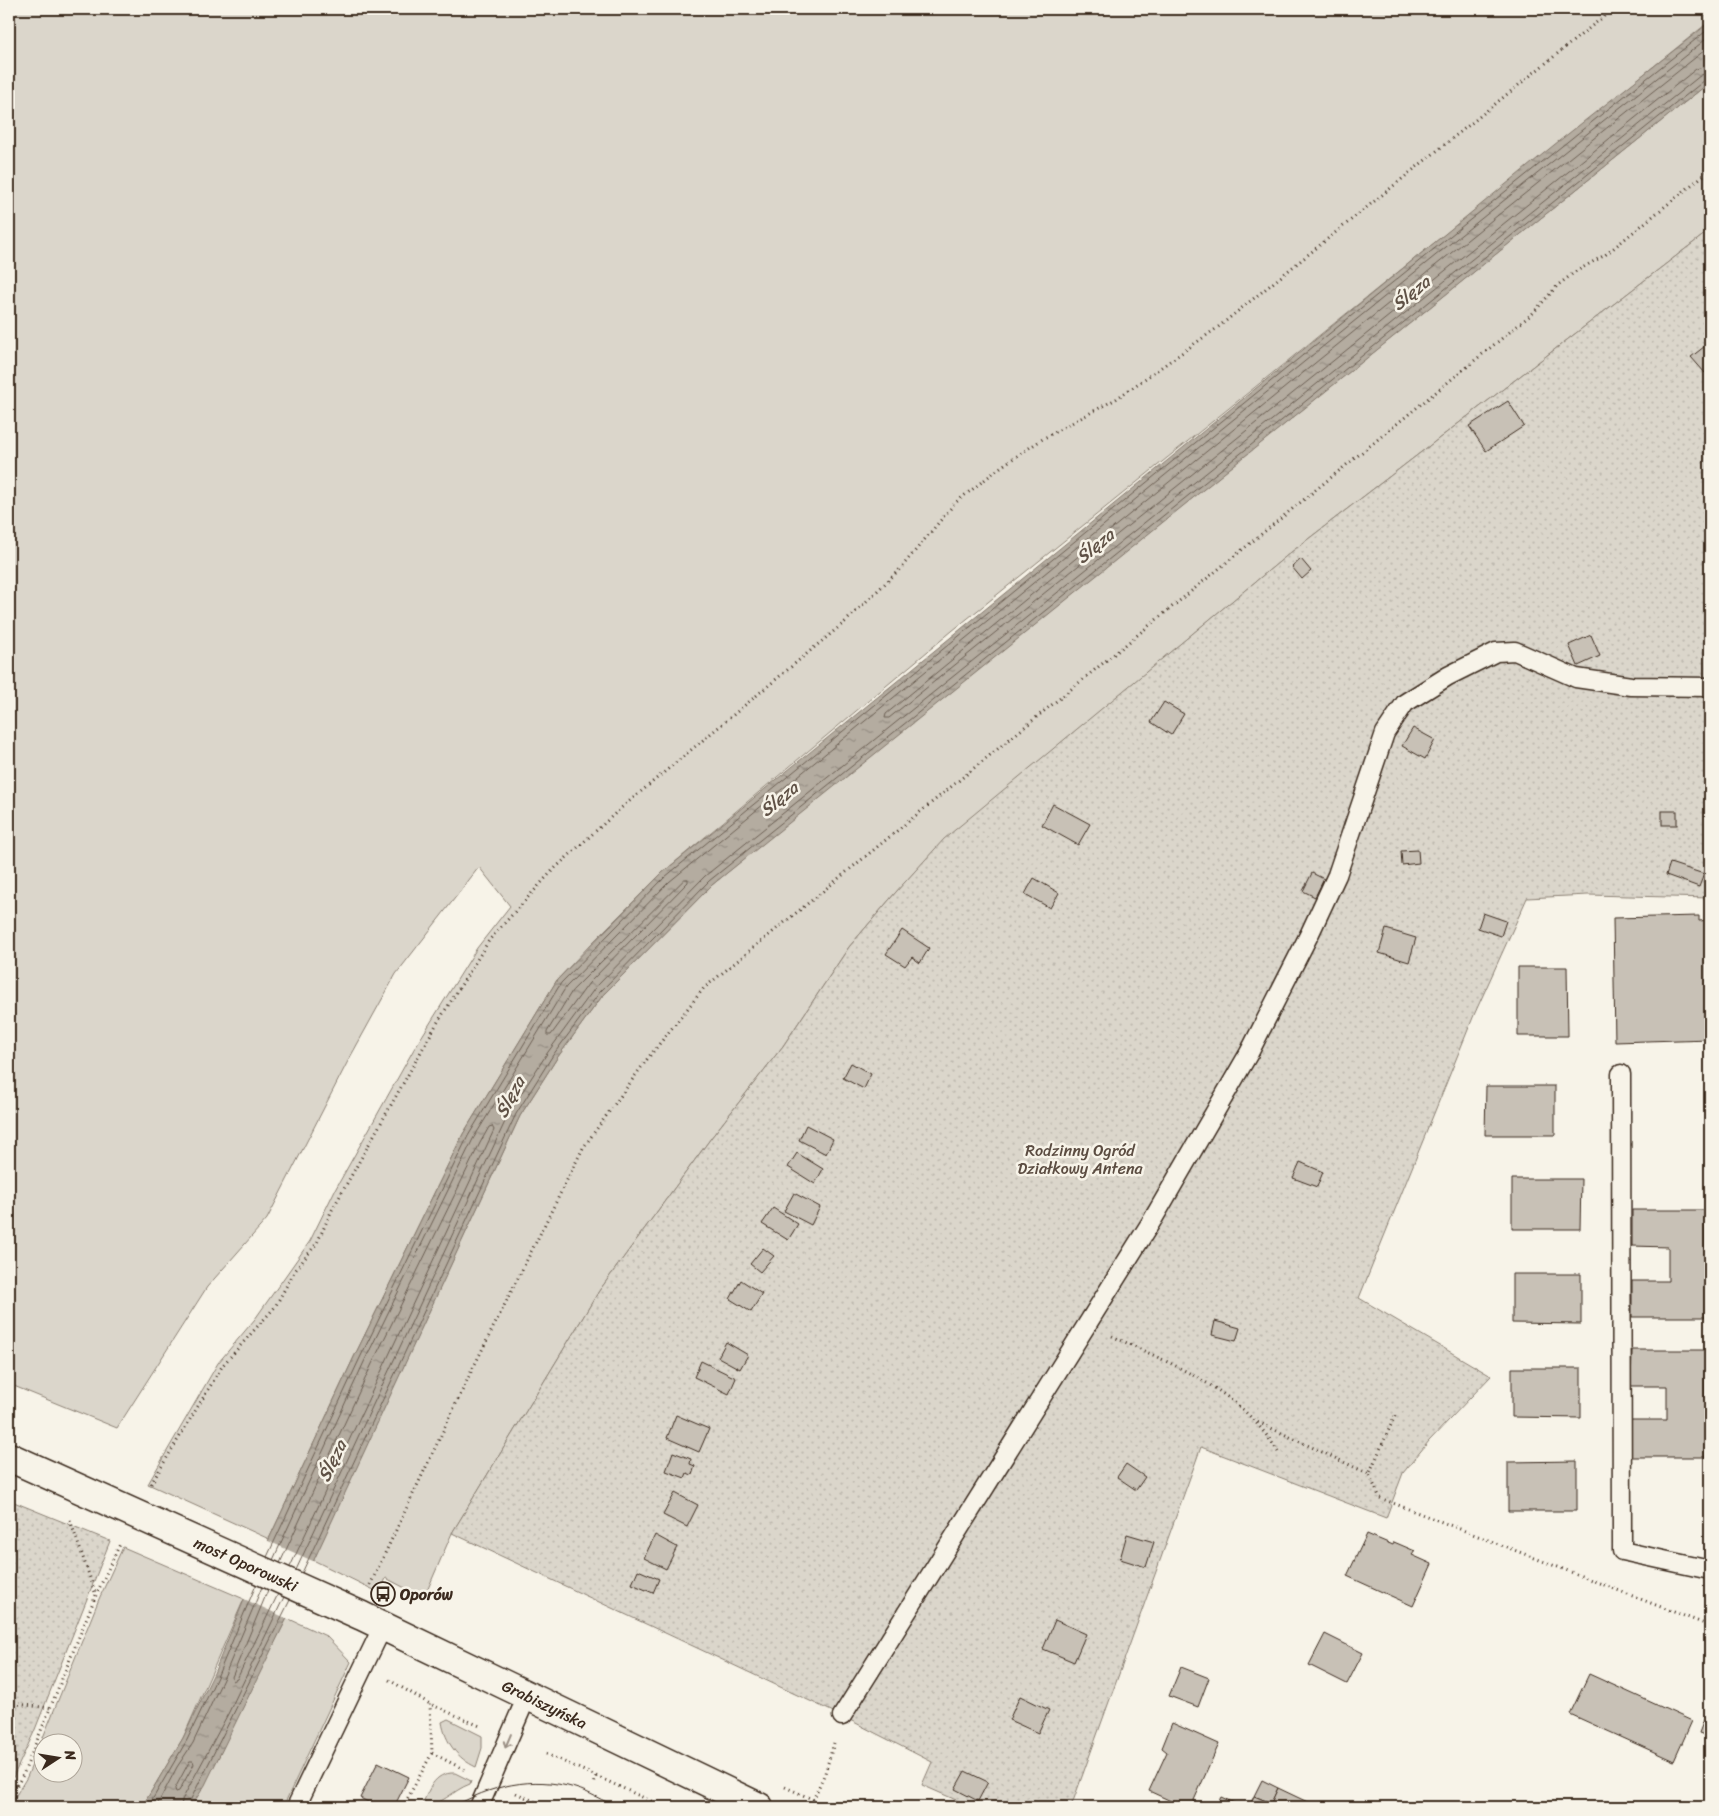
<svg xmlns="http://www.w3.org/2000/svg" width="1719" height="1816" font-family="Sriracha,sans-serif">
<defs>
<pattern id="park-dots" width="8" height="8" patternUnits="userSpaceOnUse" patternTransform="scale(1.25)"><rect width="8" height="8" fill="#dbd6cb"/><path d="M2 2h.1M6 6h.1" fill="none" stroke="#bdb8ae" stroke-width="1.8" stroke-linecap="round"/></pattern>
<pattern id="water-ripples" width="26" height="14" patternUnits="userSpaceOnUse" patternTransform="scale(1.25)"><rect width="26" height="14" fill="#b4aca0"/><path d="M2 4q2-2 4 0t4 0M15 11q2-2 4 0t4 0" fill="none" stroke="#948c82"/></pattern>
</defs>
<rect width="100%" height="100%" fill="#f7f3e8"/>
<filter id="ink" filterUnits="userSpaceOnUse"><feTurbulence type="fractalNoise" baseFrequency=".02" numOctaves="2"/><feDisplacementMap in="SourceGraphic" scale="10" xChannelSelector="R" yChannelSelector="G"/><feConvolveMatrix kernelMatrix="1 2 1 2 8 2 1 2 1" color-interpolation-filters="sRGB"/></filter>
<g filter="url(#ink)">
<!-- grass -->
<g fill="#dbd6cb" stroke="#8b8074" fill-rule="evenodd">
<path d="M9 9H1710V21L952 631 662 873 590 945 557 980 463 1134 354 1357 269 1539 148 1484 218 1363 255 1319 310 1241 335 1190 414 1049 477 948 510 906 479 867 396 974 348 1061 267 1219 207 1287 117 1428 9 1384Z"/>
<path d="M1710 82V230L1290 553 945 839 896 892 849 947 783 1046 711 1138 599 1291 452 1533 424 1598 386 1578 380 1593 313 1560 520 1116 557 1058 603 995 712 885 762 844Z"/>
<path d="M123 1547 244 1599 183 1738 142 1807H9L27 1777 99 1599ZM42 1744H72V1774H42Z"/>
<path d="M287 1618 326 1636 351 1662 283 1807H191Z"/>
<path d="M448 1719 482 1736V1748L476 1767C458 1759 445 1742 442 1722Z"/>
<path d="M455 1773 471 1781 470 1784C453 1790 440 1807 421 1807 429 1791 433 1772 455 1773Z"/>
</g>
<!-- park -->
<g fill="url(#park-dots)" stroke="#8b8074">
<path d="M1710 230V898L1588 895 1527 898 1474 1015 1359 1298 1491 1376 1429 1441 1403 1473 1386 1518 1201 1447 1071 1807H972L922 1785 932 1762 842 1716 452 1533 599 1291 711 1138 783 1046 849 947 896 892 944 839 1290 553Z"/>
<path d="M9 1500 110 1541 34 1732 9 1786Z"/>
</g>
<!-- water -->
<path fill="url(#water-ripples)" stroke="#84786c" d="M1710 22V82L712 885 603 995 557 1058 520 1116 287 1618 205 1785 191 1807H142L183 1738 214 1673 269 1539 354 1357 463 1134 557 980 662 873 1554 145Z"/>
<!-- pier -->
<path fill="#f7f3e8" d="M266 1540 315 1562 290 1620 242 1598Z"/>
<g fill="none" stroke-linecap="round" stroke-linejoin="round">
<!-- shore -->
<g stroke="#6b5e52" stroke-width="1">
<path d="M1710 46C1433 265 1159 490 886 714L885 718H889L1696 69 1710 65"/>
<path d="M685 879H688V882L589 983 551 1035H547V1032L572 991Z"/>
<path d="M267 1557 359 1360 468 1136 561 983 665 877C1012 593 1358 307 1710 28"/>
<path d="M273 1560 364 1362 473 1139 566 987 669 882C1015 598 1360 313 1710 36"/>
<path d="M280 1563 371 1366 480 1143 489 1127 492 1126 494 1130 290 1567"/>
<path d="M296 1570 510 1111 548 1052 595 988 705 876 1701 75 1710 72"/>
<path d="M302 1573 516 1114 553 1055 600 992 709 881 1705 80 1710 79"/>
<path d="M268 1590 232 1677 233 1681 237 1679 278 1594"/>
<path d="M190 1761H193L194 1764 179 1791 176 1792 175 1789Z"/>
<path d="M148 1807 187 1740 218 1675 256 1585"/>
<path d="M156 1807 177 1767 193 1743 224 1677 262 1587"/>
<path d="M181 1807 182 1800 229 1712 284 1597"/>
<path d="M187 1807 290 1600"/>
</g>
</g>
<!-- building -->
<g fill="#c8c1b6" stroke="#3b2a1e">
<path d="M1709 343 1710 368 1705 373 1691 357Z"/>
<path d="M1508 401 1524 426 1486 451 1469 426Z"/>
<path d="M1301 559 1311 571 1302 579 1292 567Z"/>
<path d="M1591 635 1600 656 1578 666 1569 645Z"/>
<path d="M1164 702 1184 714 1171 735 1151 722Z"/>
<path d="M1413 728 1435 740 1425 759 1402 746Z"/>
<path d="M1053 804 1090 824 1078 845 1042 825Z"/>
<rect x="1662" y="811" width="15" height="14"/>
<path d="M1418 850 1419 863 1402 865 1401 851Z"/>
<path d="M1670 863 1704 874 1699 887 1666 875Z"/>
<path d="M1312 873 1324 879 1315 897 1303 891Z"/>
<path d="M1034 878 1059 893 1050 908 1025 894Z"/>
<path d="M1483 913 1506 921 1501 936 1478 928Z"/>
<path d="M1699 916V921L1710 920V1039L1615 1042 1613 918Z"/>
<path d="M1386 929 1416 938 1409 962 1379 953Z"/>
<path d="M902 930 929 948 920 963 912 957 905 966 886 954Z"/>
<path d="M1518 967H1567L1568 1036H1518Z"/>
<path d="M851 1063 871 1074 864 1089 843 1078Z"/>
<path d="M1486 1086H1555V1135H1485Z"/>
<path d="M806 1125 833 1139 826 1154 799 1140Z"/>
<path d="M797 1153 823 1169 815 1184 788 1167Z"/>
<path d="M1300 1162 1323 1172 1317 1187 1293 1178Z"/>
<path d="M1512 1179H1581L1580 1229H1512Z"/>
<path d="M794 1193 820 1207 811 1225 784 1211Z"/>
<path d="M773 1208 798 1224 788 1240 762 1224Z"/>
<path d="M1632 1210H1705V1317H1632V1281H1668V1247L1632 1246Z"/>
<path d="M763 1248 774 1256 760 1272 750 1264Z"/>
<path d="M1512 1274H1581V1324L1512 1323Z"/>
<path d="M741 1280 762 1294 751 1312 730 1299Z"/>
<path d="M1215 1321 1240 1328 1236 1341 1212 1335Z"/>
<path d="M726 1342 748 1355 740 1369 718 1357Z"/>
<path d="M1632 1350H1705V1457H1631V1420H1667V1386H1631Z"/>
<path d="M701 1361 736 1378 729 1394 694 1377Z"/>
<path d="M1512 1368H1581V1418L1512 1417Z"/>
<path d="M676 1415 709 1429 699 1452 667 1438Z"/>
<path d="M673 1452 691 1459 690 1464 695 1466 692 1475 687 1473 685 1478 666 1471Z"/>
<path d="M1577 1461V1511H1508V1462Z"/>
<path d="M1126 1464 1145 1477 1136 1490 1117 1477Z"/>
<path d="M675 1493 698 1505 687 1527 663 1515Z"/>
<path d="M1127 1534 1154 1542 1146 1567 1120 1559Z"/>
<path d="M1367 1534 1393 1545 1394 1542 1415 1551 1412 1555 1432 1564 1413 1606 1347 1576Z"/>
<path d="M655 1535 677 1547 666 1569 644 1558Z"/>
<path d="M638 1570 659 1579 653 1593 632 1584Z"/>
<path d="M1055 1620 1086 1634 1074 1662 1043 1649Z"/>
<path d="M1325 1634 1363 1653 1347 1684 1309 1665Z"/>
<path d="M1181 1667 1209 1678 1198 1707 1169 1696Z"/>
<path d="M1589 1674 1692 1721 1674 1761 1570 1714Z"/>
<path d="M1020 1696 1049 1710 1038 1733 1009 1720Z"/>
<path d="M1710 1704V1737L1699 1733Z"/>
<path d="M1172 1723 1219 1744 1191 1807H1184L1149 1791 1167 1752 1162 1748Z"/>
<path d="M378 1762 409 1777 394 1807H378L360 1798Z"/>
<path d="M965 1771 988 1782 978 1801 955 1789Z"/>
<path d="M1262 1780 1278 1788 1271 1803 1254 1796Z"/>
<path d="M1278 1788 1318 1807H1249L1254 1796 1271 1803Z"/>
<path d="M1221 1797 1241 1806 1243 1807H1216Z"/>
</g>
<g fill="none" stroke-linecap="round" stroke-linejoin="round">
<!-- lane casing -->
<g stroke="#3b2a1e" stroke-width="21">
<g id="lane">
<path d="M1621 1074 1622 1551 1710 1570"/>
<path d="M842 1716 1153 1219 1249 1053 1310 933 1337 875 1385 733 1405 703 1448 676 1496 652 1515 651 1576 678 1631 686 1710 687"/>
<path d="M296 1807 383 1626"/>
<path d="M479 1807 527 1696"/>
</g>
</g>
<!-- secondary casing -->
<g stroke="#3b2a1e" stroke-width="31">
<g id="secondary">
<path id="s1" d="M9 1457 362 1616 759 1807"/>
</g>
</g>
<!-- path -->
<g stroke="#3b2a1e" stroke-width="3" stroke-dasharray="1 4" stroke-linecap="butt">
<path d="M1112 1336C1175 1366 1240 1389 1278 1452"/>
<path d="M1395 1416 1369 1474 1380 1498 1710 1626"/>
<path d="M1258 1422 1369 1474"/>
<path d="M151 1484 223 1365 275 1307 294 1272 317 1243 332 1210 436 1025 490 939 553 870 620 809 845 622 900 569 955 503 1002 466 1044 438 1116 399 1217 328 1613 9"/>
<path d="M70 1520 96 1595"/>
<path d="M370 1585 472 1370 583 1148 648 1058 704 988 1533 313 1558 285 1575 272 1605 255 1710 170"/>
<path d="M389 1680 430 1704 480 1726"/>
<path d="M9 1703 50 1708"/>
<path d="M432 1753 465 1770"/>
<path d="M546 1754 596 1776 594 1786"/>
<path d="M596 1776 664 1807"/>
<path d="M785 1787 830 1807"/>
<path d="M516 1793 547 1807"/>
<path d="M9 1798 23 1775 96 1595 121 1542"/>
<path d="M813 1800 825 1773 834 1743"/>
<path d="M403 1807 432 1753 430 1704"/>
</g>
<!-- lane -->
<use href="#lane" stroke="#f7f3e8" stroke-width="18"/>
<!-- secondary -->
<use href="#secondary" stroke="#f7f3e8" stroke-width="28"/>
<!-- tram -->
<path stroke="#3b2a1e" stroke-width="1" d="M453 1807C490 1786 532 1775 575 1788 589 1792 603 1801 617 1807"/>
</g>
<!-- one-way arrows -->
<defs><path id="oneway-shaft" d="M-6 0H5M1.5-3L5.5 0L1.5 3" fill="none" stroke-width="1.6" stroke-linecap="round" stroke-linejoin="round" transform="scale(1.25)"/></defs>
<use stroke="#998e83" href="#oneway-shaft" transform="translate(508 1741) rotate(113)"/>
</g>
<!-- icons -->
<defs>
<g id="bus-ring" transform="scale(1.25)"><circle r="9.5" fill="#f7f3e8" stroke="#3b2a1e" stroke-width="1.5"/><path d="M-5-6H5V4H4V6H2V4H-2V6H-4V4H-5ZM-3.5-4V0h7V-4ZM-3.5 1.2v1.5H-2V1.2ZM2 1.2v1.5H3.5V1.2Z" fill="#3b2a1e"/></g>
</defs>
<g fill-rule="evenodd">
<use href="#bus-ring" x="383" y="1594"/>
</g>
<g text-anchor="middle" stroke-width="5" stroke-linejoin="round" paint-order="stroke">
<!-- park labels -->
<g font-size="16" fill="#5b4c41" stroke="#f7f3e8">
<text x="1080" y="1156">Rodzinny Ogród<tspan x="1080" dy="18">Działkowy Antena</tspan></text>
</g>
<!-- street labels -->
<g font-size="16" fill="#3b2a1e" stroke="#f7f3e8">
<text dy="6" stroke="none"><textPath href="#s1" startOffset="260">most Oporowski</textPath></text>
<text dy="6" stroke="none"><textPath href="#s1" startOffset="590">Grabiszyńska</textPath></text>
</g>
<!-- poi labels -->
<g font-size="16" font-weight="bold" fill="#3b2a1e" stroke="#f7f3e8" text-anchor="start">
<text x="400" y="1600">Oporów</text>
</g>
<!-- water labels -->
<g font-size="18" font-style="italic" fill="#5f5145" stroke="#f7f3e8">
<text transform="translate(1411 293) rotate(-39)" y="6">Ślęza</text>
<text transform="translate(1095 546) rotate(-39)" y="6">Ślęza</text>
<text transform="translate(779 799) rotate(-39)" y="6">Ślęza</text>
<text transform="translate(510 1097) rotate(-62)" y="6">Ślęza</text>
<text transform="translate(332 1461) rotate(-64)" y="6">Ślęza</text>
</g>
</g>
<!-- margin -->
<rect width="1719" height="1816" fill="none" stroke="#f7f3e8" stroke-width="30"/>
<rect x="15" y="15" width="1689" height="1786" fill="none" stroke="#3b2a1e" stroke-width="2" filter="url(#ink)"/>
<!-- north arrow -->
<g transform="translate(58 1758) rotate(78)"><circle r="24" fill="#f7f3e8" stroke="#aca397"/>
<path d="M0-4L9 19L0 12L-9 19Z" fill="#3b2a1e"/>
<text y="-8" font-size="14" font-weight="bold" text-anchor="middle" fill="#3b2a1e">N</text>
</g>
</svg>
